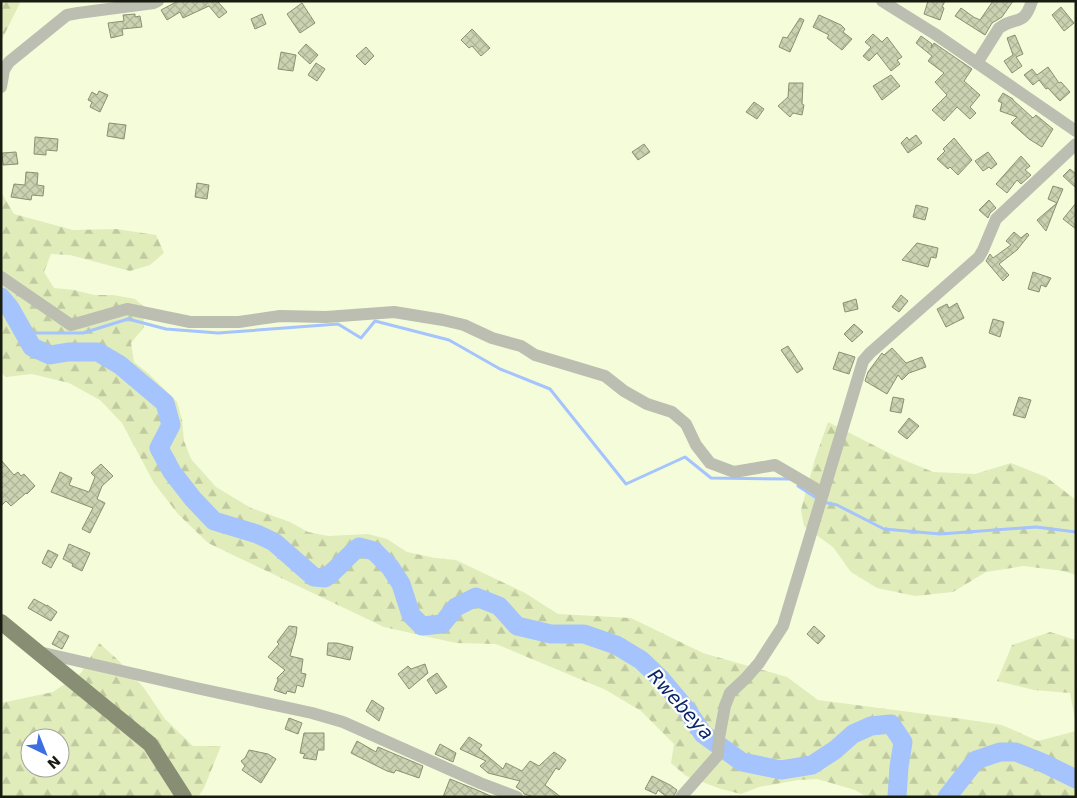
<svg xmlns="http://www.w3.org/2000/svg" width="1077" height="798" font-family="'DejaVu Sans',sans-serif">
<defs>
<pattern id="forest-firs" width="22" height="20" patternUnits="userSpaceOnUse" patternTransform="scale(1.25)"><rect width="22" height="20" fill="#e1ecbb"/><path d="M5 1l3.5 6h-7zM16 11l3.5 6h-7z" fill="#c0caa0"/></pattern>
<pattern id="building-cross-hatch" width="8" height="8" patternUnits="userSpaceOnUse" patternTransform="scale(1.25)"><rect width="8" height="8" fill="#cbd2b2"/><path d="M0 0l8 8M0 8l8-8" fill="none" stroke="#aeb498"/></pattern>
</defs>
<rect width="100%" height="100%" fill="#f4fcda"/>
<!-- forest -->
<g fill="url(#forest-firs)" fill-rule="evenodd">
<path d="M1 1H21L1 41Z"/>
<path d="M1 192 14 214 73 230 116 229 156 235 164 253 150 265 130 271 70 255 51 254 44 272 54 288 74 290 94 295H113L135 299 143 306 144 327 131 343 134 362 149 374 177 402 182 420 184 441 191 459 216 487 251 508 290 522 308 532 328 536 368 534 387 539 407 552 435 558 456 560 525 593 558 614 631 618 703 653 787 677 818 700 963 719 1002 725 1038 741 1076 731V797H867L855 790 817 779 798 780 759 787 741 794 721 789 686 776 671 763 674 744 641 711 606 690 496 644 456 643 384 627 208 543 178 514 154 483 122 423 100 400 69 383 32 374 6 377 1 373Z"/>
<path d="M828 422 897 457 933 472 975 474 1011 463 1046 477 1076 500V575L1063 571 1024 566 986 572 953 592 915 596 877 588 851 572 833 547 804 526 801 510 815 459Z"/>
<path d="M1050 632 1076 640V725L1070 693 1034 690 997 681 1012 645Z"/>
<path d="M99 643 118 660 144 688 165 719 193 746H221L204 788 198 797H1V703L53 692 81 673ZM30 738H60V768H30Z"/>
</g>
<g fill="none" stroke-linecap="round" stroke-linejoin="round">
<!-- stream -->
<g stroke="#a5c3fc" stroke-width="3">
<path d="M24 333H83L128 319 166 329 218 333 338 324 361 338 375 321 449 340 500 369 550 389 626 484 685 457 711 478 789 479"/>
<path d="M798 486 818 499"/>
<path d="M823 502 837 505 884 529 940 534 1036 527 1076 532"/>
</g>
<!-- river -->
<g stroke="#a5c3fc" stroke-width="19">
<path d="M1 297 10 308 32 347 50 355 68 352H98L120 365 165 403 171 425 159 448 172 472 193 499 214 521 257 534 274 542 314 577 325 578C338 569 346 557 359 547L374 551 390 567 401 584 411 615 422 626 442 624 456 607 476 597 499 606 517 626 551 634H584L616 645 641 660 661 679 687 710 703 734 742 762 781 770 812 765 835 750 853 734 871 726 891 724 903 742 899 767 897 797"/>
<path d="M947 797 976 760 1000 752H1016L1041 762 1076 779"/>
</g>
</g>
<!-- building -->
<g fill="url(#building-cross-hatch)" stroke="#8a9072">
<path d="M178 1H221L218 2 227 12 219 18 209 6 183 18 180 12 167 20 161 10Z"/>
<path d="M928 1H945L942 7 944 8 940 20 924 14Z"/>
<path d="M993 1H1013L1002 17 992 23 985 35 955 16 961 8 975 18H976L980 20Z"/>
<path d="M302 3 315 23 300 33 287 14Z"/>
<path d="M1061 7 1074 23 1064 31 1052 15Z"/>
<path d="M135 14V17L140 16 142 27 122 29 123 35 111 38 108 23 124 21 123 15Z"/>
<path d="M262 14 266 24 255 29 251 19Z"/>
<path d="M819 15 841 25 845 29 843 32 852 39 842 50 827 38 829 35 813 27Z"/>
<path d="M800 18 804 20 790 52 779 47 783 37 787 38Z"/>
<path d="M472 29 490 48 481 56 472 46 469 48 461 40Z"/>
<path d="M873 34 882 42 887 37 902 57 897 60 900 64 891 71 877 53 869 61 863 56 871 47 865 42Z"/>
<path d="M1015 35 1023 54 1016 57 1022 66 1012 73 1004 61 1013 55 1007 38Z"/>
<path d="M921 36 932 44 931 48 934 43 972 69 964 81 980 95 970 107 976 113 970 119 957 107 944 121 932 110 947 95 935 82 944 73 928 61 932 56 916 43Z"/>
<path d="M306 44 318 55 310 64 298 53Z"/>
<path d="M366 47 374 56 365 65 356 56Z"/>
<path d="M281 52 296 55 293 71 278 69Z"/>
<path d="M316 63 325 69 317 81 308 75Z"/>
<path d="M1048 67 1059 83 1061 82 1070 92 1060 101 1048 88 1046 89 1039 80 1033 85 1024 75 1032 69 1037 75Z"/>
<path d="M891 75 900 86 882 100 873 86Z"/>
<path d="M789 83H803L802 104 804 105 802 115 793 113 790 117 778 106 788 97Z"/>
<path d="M99 91 108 95 100 112 90 107 92 102 88 100 92 92 97 95Z"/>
<path d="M1003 93 1013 99V100L1033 118 1036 115 1053 129 1042 147 1029 139 1011 123 1017 117 1000 111 1002 103 998 101Z"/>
<path d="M754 102 764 109 757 119 746 112Z"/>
<path d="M109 123 126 125 124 139 107 136Z"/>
<path d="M916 135 922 143 908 153 901 143 907 137 909 140Z"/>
<path d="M35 137 58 139 57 151 46 150V155L34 154Z"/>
<path d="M954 138 972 160 958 175 950 167 948 169 937 159 945 151 943 149Z"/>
<path d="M644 144 650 152 638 160 632 152Z"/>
<path d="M16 152 18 164 3 165 2 153Z"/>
<path d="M988 152 997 164 991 169 989 167 983 171 975 161Z"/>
<path d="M1021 156 1030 166 1025 170 1031 175 1021 184 1017 180 1007 193 996 184Z"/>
<path d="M1070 169 1076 174V188L1063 176Z"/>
<path d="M26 172 38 173 37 185 44 186 43 196 32 195 31 200 11 197 14 184 25 185Z"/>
<path d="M197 183 209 185 207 199 195 197Z"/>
<path d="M1053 186 1063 189 1057 203 1048 199Z"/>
<path d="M989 200 996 208 990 213 988 218 979 210Z"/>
<path d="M1057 203 1046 231 1037 220Z"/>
<path d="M1076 203V229L1063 219Z"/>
<path d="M916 205 928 208 925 220 913 217Z"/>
<path d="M1014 232 1021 238 1027 233 1029 235 1017 250 999 264 1009 275 1003 281 986 261 990 254 993 258 1011 245 1006 241Z"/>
<path d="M917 243 938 248 936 258 931 257 928 267 902 260Z"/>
<path d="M1033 272 1051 278 1046 287 1041 285 1039 292 1028 289Z"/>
<path d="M901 295 908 301 899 312 892 307Z"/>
<path d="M856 299 858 309 845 312 843 303Z"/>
<path d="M957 303 964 318 946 327 937 309 947 304 949 308Z"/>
<path d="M993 319 1004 322 1000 337 989 333Z"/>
<path d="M854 324 863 332 852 342 844 334Z"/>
<path d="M788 346 803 369 797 373 781 350Z"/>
<path d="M892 348 906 363 922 357 926 367 909 373 902 380 898 375 887 394 865 381 868 372 882 353 884 355Z"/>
<path d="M839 352 855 357 849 374 833 369Z"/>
<path d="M893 397 904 399 901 413 890 411Z"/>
<path d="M1019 397 1031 400 1025 418 1013 415Z"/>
<path d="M909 418 919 426 907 439 898 432Z"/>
<path d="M1 460 14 475 18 472 21 476 24 474 35 486 27 494 26 493 11 506 6 501 1 506Z"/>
<path d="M101 464 113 476 102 486 97 499 105 503 90 533 82 529 93 508 51 492 60 472 72 478 69 485 89 492 95 477 91 473Z"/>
<path d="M69 544 90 553 82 571 72 566 73 564 63 559Z"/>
<path d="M48 550 58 555 51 568 42 563Z"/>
<path d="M34 599 47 606V605L57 612 51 621 28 608Z"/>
<path d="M289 626 297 627 296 635 290 656 303 659 301 673 306 674 303 687 297 685 295 693 287 691 286 694 274 690 278 680 277 678 285 670 268 657 279 644 277 642Z"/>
<path d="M814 626 825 636 818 644 807 634Z"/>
<path d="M59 631 69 636 62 649 52 644Z"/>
<path d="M328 643H337L353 647 350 660 327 655Z"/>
<path d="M425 664 428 673 409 689 398 674 408 666 411 669Z"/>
<path d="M437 673 447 687 436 694 427 680Z"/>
<path d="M372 700 384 708 379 721 366 711Z"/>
<path d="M289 718 302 723 298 734 285 729Z"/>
<path d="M304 733H324V750H318L316 760 303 758 305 754 300 753Z"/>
<path d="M469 737 482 745 479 749 503 769 506 763 522 771 530 761 539 766 554 752 566 760 559 770 556 768 545 785 561 797H535L524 794 523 792 516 787 520 781 488 773 480 766 486 761 460 749Z"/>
<path d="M357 741 376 752 378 747 423 766 419 778 396 770 394 773 387 771 351 753Z"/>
<path d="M440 744 456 753 453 762 435 754Z"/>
<path d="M249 750 268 754 276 759 261 783 242 770 245 766 241 761 245 758Z"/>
<path d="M652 776 670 785 677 790 673 797H667L658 790 656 794 645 789Z"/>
<path d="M450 779 477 790 493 797H443Z"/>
</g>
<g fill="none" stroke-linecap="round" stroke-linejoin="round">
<!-- minor -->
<g stroke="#bbbeb0" stroke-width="12">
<path d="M882 1 935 34 1076 131"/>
<path d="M977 63 999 28C1017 15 1023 28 1032 1"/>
<path d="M1 87 4 70 9 62 67 15 78 13 154 3 158 1"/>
<path d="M1 277 71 325 127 309 190 322H239L280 316 326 317 394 312 443 320 464 325 492 338 521 346 535 355 605 376 624 391 647 404 672 412 686 424 696 445 710 463 734 472 775 465 823 493"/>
<path d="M39 652 196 688 312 713 343 722 480 783 517 797"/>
<path d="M681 797 718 755 719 738 725 706 730 693 746 678 759 663 783 626 863 361 870 353 979 257 983 250 996 219 1076 144"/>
</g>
<!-- major -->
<path stroke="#888e74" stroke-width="16" d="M1 622 150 744 184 797"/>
</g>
<g text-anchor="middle" stroke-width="4.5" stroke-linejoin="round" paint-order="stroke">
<!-- water labels -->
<g font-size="19" font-style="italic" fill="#092666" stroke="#fff">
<text transform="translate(681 704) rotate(48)" y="7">Rwebeya</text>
</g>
</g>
<!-- border -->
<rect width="1077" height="798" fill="none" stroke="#181b0f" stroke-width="5"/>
<!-- north arrow -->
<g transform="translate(45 753) rotate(137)"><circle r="24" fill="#ffffff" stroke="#a3a49f"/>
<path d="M0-4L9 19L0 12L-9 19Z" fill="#3c70e0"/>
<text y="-8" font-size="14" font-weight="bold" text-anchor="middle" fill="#181b0f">N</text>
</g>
</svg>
